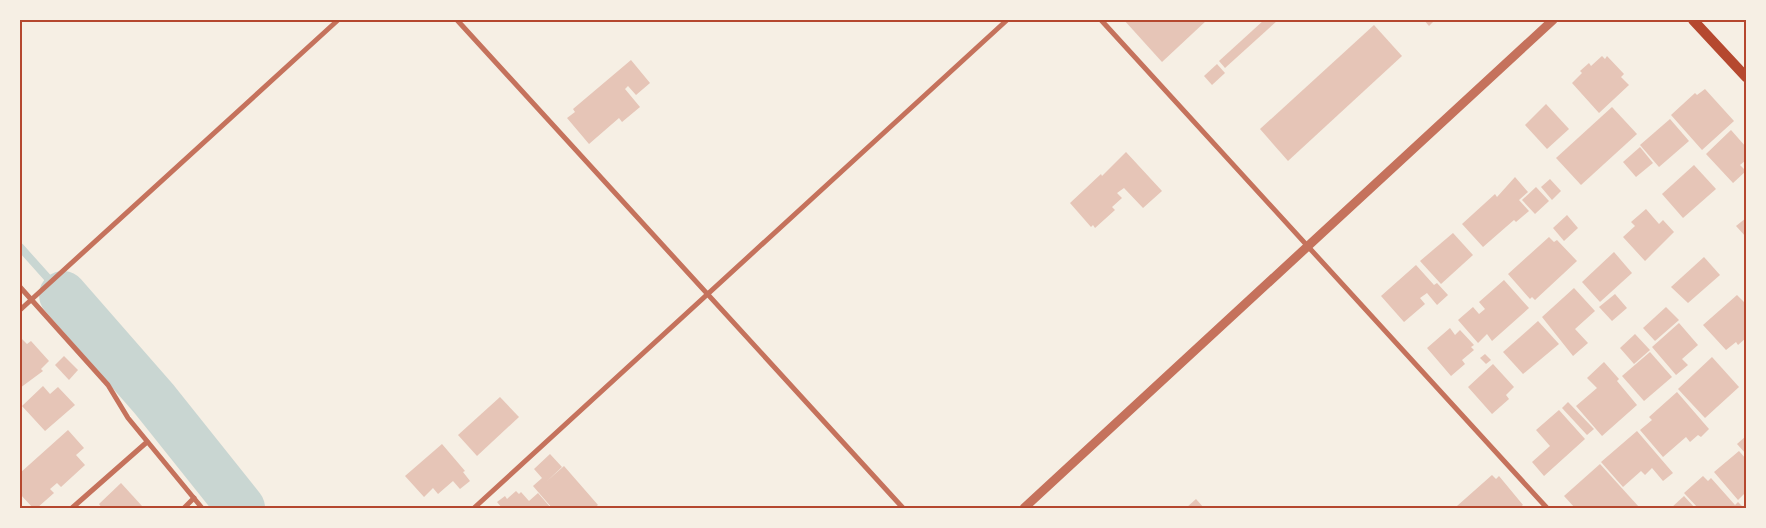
<svg xmlns="http://www.w3.org/2000/svg" width="1766" height="528" font-family="'IBM Plex Sans',sans-serif">
<rect width="100%" height="100%" fill="#f6efe4"/>
<g fill="none" stroke-linecap="round" stroke-linejoin="round">
<!-- stream -->
<path stroke="#c9d6d2" stroke-width="8" d="M20 247 63 295"/>
<!-- river -->
<path stroke="#c9d6d2" stroke-width="48" d="M63 295 154 399 241 508"/>
</g>
<!-- building -->
<g fill="#e6c5b7">
<path d="M1124 20H1207L1162 62Z"/>
<path d="M1264 20H1278L1225 68 1219 61Z"/>
<path d="M1424 20H1435L1429 26Z"/>
<path d="M1374 25 1402 56 1288 161 1260 129Z"/>
<path d="M1602 56 1605 59 1607 56 1624 74 1621 77 1629 85 1599 113 1572 83 1582 73 1580 71 1589 63 1591 66Z"/>
<path d="M631 60 650 83 636 95 628 86 625 89 640 107 622 122 619 118 589 144 567 118 575 112 573 109Z"/>
<path d="M1217 64 1225 73 1212 85 1204 76Z"/>
<path d="M1705 89 1734 121 1702 150 1671 115 1695 93 1697 95Z"/>
<path d="M1546 104 1569 129 1547 149 1525 125Z"/>
<path d="M1612 107 1637 134 1581 185 1556 158Z"/>
<path d="M1670 119 1689 141 1659 167 1640 145Z"/>
<path d="M1731 130 1746 147V160L1740 165 1746 171 1733 183 1706 154Z"/>
<path d="M1640 147 1653 163 1636 177 1623 162Z"/>
<path d="M1126 152 1162 191 1143 208 1124 188 1117 193 1122 198 1112 207 1115 210 1095 228 1093 225 1091 227 1070 203 1101 174 1102 176Z"/>
<path d="M1694 165 1716 189 1683 218 1662 194Z"/>
<path d="M1515 177 1528 192 1519 200 1529 211 1516 222 1514 220 1483 247 1462 224 1495 194 1497 197Z"/>
<path d="M1550 179 1561 191 1552 200 1541 187Z"/>
<path d="M1536 187 1549 201 1535 214 1522 200Z"/>
<path d="M1646 209 1659 224 1663 220 1674 232 1645 261 1623 237 1635 226 1631 222Z"/>
<path d="M1567 215 1578 228 1564 241 1553 228Z"/>
<path d="M1746 218V237L1736 226Z"/>
<path d="M1453 233 1473 255 1441 284 1420 261Z"/>
<path d="M1549 237 1554 242 1557 240 1577 261 1535 300 1532 297 1530 299 1508 274Z"/>
<path d="M1614 252 1632 273 1600 302 1582 282Z"/>
<path d="M1704 257 1720 275 1688 303 1671 287Z"/>
<path d="M1416 265 1434 285 1437 283 1448 295 1437 305 1427 293 1420 298 1425 304 1404 322 1381 296Z"/>
<path d="M1504 280 1529 308 1492 341 1487 334 1478 343 1458 320 1473 307 1479 314 1485 309 1479 302Z"/>
<path d="M1574 288 1595 311 1575 329 1588 343 1573 356 1542 317Z"/>
<path d="M1615 294 1627 308 1612 321 1599 307Z"/>
<path d="M1737 295 1746 304V338L1738 345 1736 342 1726 350 1703 325Z"/>
<path d="M1666 307 1679 320 1655 341 1643 328Z"/>
<path d="M1538 321 1559 344 1523 374 1503 352Z"/>
<path d="M1679 323 1698 345 1682 359 1688 365 1676 375 1652 347Z"/>
<path d="M1450 328 1455 335 1460 330 1474 345 1471 347 1474 350 1462 360 1465 364 1451 376 1427 348Z"/>
<path d="M1635 334 1650 350 1634 364 1620 348Z"/>
<path d="M20 337 27 344 31 341 49 361 41 369 43 371 20 388Z"/>
<path d="M1650 352 1672 377 1644 401 1622 376Z"/>
<path d="M1485 354 1491 360 1486 364 1480 358Z"/>
<path d="M64 356 78 370 69 380 55 365Z"/>
<path d="M1712 357 1739 387 1705 418 1678 389Z"/>
<path d="M1604 362 1619 379 1617 381 1637 405 1602 436 1576 406 1597 388 1587 378Z"/>
<path d="M1493 364 1514 387 1506 395 1509 399 1492 414 1468 387Z"/>
<path d="M43 386 50 394 58 387 75 405 45 431 22 406Z"/>
<path d="M1677 392 1709 429 1701 437 1698 435 1690 442 1686 437 1663 457 1640 430 1652 420 1649 417Z"/>
<path d="M500 397 519 417 477 456 458 435Z"/>
<path d="M1568 402 1594 429 1587 435 1562 408Z"/>
<path d="M1559 410 1585 439 1544 476 1532 462 1550 446 1536 430Z"/>
<path d="M68 430 84 448 76 455 85 465 61 487 57 483 50 489 54 493 37 508H33L20 494V473Z"/>
<path d="M1637 431 1673 473 1663 481 1652 468 1645 475 1641 471 1623 487 1601 462Z"/>
<path d="M1746 436V454L1737 444Z"/>
<path d="M442 444 465 471 463 472 470 481 460 489 453 481 438 494 433 488 424 497 405 476Z"/>
<path d="M1739 451 1746 459V495L1745 493 1738 500 1714 472Z"/>
<path d="M550 454 562 467 547 481 564 466 598 505 594 508H552L533 486 542 478 534 469Z"/>
<path d="M1600 464 1639 507 1638 508H1575L1564 496Z"/>
<path d="M1492 475 1496 479 1499 476 1523 505 1519 508H1459L1457 506Z"/>
<path d="M1703 476 1708 481 1711 478 1735 505 1738 502 1744 508H1698L1684 493Z"/>
<path d="M121 483 142 506 140 508H102L99 504Z"/>
<path d="M516 491 519 494 521 492 529 501 538 493 551 508H502L497 502 505 496 507 499Z"/>
<path d="M1684 496 1695 508H1671Z"/>
<path d="M1196 499 1204 508H1186Z"/>
</g>
<g fill="none" stroke-linecap="round" stroke-linejoin="round">
<!-- minor -->
<g stroke="#c5725c" stroke-width="5">
<path d="M457 20 903 508"/>
<path d="M1101 20 1547 508"/>
<path d="M20 287 108 385 128 418 202 508"/>
<path d="M20 310 338 20"/>
<path d="M72 508 147 442"/>
<path d="M184 508 194 498"/>
<path d="M474 508 1007 20"/>
</g>
<!-- tertiary -->
<path stroke="#c5725c" stroke-width="9" d="M1024 508 1553 20"/>
<!-- secondary -->
<path stroke="#b5482f" stroke-width="10" d="M1693 20 1746 77"/>
</g>
<!-- border -->
<rect width="1766" height="528" fill="none" stroke="#f6efe4" stroke-width="42"/>
<rect x="21" y="21" width="1724" height="486" fill="none" stroke="#b5482f" stroke-width="2"/>
</svg>
